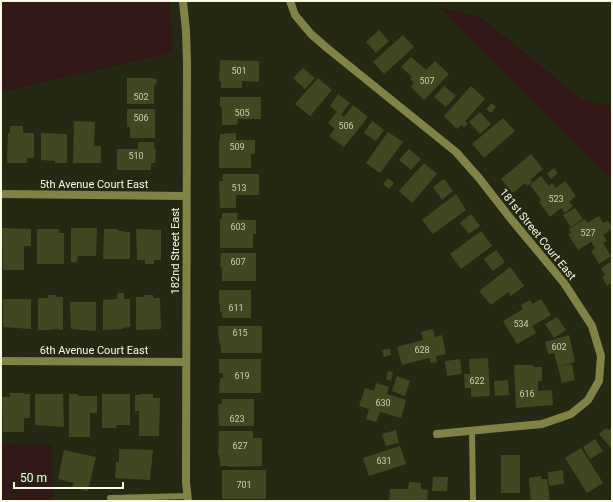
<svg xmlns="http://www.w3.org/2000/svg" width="613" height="502" font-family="Roboto,sans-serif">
<rect width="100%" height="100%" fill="#252914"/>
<!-- green -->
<g fill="#331818">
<path d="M1 1H169L172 34 171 53 1 92Z"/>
<path d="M439 7 482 18 581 99 612 107V180Z"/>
<path d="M1 444 52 445 53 501H1Z"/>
</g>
<!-- building -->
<g fill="#404822">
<path d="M379 30 389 41 376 53 366 42Z"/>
<path d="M403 35 414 47 384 74 373 62Z"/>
<path d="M411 57 426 70 435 61 449 74 424 100 411 87 414 83 410 79 412 77 401 67Z"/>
<path d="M220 60 259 61V82L242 81V88H221V81H219Z"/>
<path d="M303 68 315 78 305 89 293 78Z"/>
<path d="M127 78H153V79H157L156 85H154V104H127Z"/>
<path d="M318 78 332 90 310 116 295 104Z"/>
<path d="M444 86 456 96 446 107 434 97Z"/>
<path d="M471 86 485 99 465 121 468 124 464 127 461 125 457 129 444 116Z"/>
<path d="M338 94 350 103 341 115 330 106Z"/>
<path d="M220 97H261V119H238L237 125H222V107H220Z"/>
<path d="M492 103 496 107 491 113 486 109Z"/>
<path d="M353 105 368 117 344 147 329 136 335 129 328 123 337 112 344 117Z"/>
<path d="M127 109H155V138H130V127H127Z"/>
<path d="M480 112 491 124 480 134 469 122Z"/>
<path d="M503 118 515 131 484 158 472 144Z"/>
<path d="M74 121 95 122 94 146H101V163H73Z"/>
<path d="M372 121 384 130 376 141 364 133Z"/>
<path d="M10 126H23V133H34V158H27V163H7L8 133H10Z"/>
<path d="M388 132 403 142 380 173 366 163Z"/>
<path d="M41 133 67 134V163H55V161L41 160Z"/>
<path d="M236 133V140H255V154H251V168H219V140H220V134Z"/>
<path d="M138 142H154V149H156L155 163H151V170H117V149H138Z"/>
<path d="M409 149 421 159 411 170 399 160Z"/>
<path d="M531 154 543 169 530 180 532 182 528 186 525 183 513 193 501 179Z"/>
<path d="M424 163 437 174 412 203 399 191Z"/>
<path d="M554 168 558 173 551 179 547 174Z"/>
<path d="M223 174H259V195H236V208H220L219 181H224L222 179Z"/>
<path d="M541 176 549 186 552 183 556 188 565 181 576 196 569 202 573 206 565 213 561 208 550 217 539 202 541 200 539 197 530 185Z"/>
<path d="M388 178 394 183 389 189 383 184Z"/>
<path d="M444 179 453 191 442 200 433 187Z"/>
<path d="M456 194 466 210 433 234 422 220Z"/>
<path d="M575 208 583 219 571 227 563 215Z"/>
<path d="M222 213H238L237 220H256V234H253V248H220V219H222Z"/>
<path d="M471 214 480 226 469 234 460 223Z"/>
<path d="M599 216 603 223 608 221 612 227 608 231V232L603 235 607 241 603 243 611 256 599 264 591 251 595 248 591 242 578 250 568 234 571 233 569 229 585 219 587 223Z"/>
<path d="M2 228 31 229V246H24V270H3Z"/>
<path d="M71 228H97L96 256H78L77 262H71Z"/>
<path d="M37 229H59V233H64V264H37Z"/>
<path d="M104 229H118V231H124V232H130V259H103Z"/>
<path d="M136 229 161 230V260H154V264H145V260H137Z"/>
<path d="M481 231 492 246 461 269 450 254Z"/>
<path d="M496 250 505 262 493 271 484 259Z"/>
<path d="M221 253H256V281H222V267H220Z"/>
<path d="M612 261V283L607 286 602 277 605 275 601 268Z"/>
<path d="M510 267 524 286 511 296 508 292 491 305 479 291Z"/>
<path d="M219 290H251V318H222V312H220V304H219Z"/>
<path d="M118 293H124V299H130V327L123 328V329L103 330V300L117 299Z"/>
<path d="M47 295H56V297H63V330L53 329V330H38V298H48Z"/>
<path d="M144 295H153V298H160L161 329 136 330V297H144Z"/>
<path d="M3 299H31V329L3 327Z"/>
<path d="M541 299 551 315 532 326 536 333 517 344 503 321 523 309 521 305 530 300 532 304Z"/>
<path d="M70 302H96V331L71 329Z"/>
<path d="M557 317 566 330 554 338 545 324Z"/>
<path d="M218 326H262V353H221V345H220L219 341Z"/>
<path d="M433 329 435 337 442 335 446 354 436 356 437 362 431 363 429 358 402 365 397 347 423 340 421 332Z"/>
<path d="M569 335 575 362 558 367 554 353 548 354 545 342Z"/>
<path d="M390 349 391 355 384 357 382 350Z"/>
<path d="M488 358 490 396 471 397V388H465L464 374H470L469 359Z"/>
<path d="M219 359H261V393H219L220 378H223V373H219Z"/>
<path d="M460 359 462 374 447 376 445 361Z"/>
<path d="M572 364 575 380 562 383 558 367Z"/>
<path d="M514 365H533V367H542V381H538V391L552 390 553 405 516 408Z"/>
<path d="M388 371 393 372 391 381 386 379Z"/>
<path d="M397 376 410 381 405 396 392 391Z"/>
<path d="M508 380 509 395 495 396 494 381Z"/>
<path d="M376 383 389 387 387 394 406 400 401 418 380 412 376 422 366 419 369 409 359 406 365 388 374 391Z"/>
<path d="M10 393H24V394H30V418H24V432H3L2 397H10Z"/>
<path d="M35 394H63L64 427 35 425Z"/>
<path d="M69 394H78V396H97V413H90V437H69Z"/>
<path d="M102 394H130V425H116L117 428H102Z"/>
<path d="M139 394H153V398H160L159 436H139V411H135V395H139Z"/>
<path d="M222 399H254V426H219L218 404H222Z"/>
<path d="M612 427V449L599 434 606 428 608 430Z"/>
<path d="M396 430 399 443 386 446 382 434Z"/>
<path d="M219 431H253V438H262V466L229 467V466H220V459H219V454H218Z"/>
<path d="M595 439 603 451 590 459 583 447Z"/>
<path d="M400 446 406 464 369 476 363 458Z"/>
<path d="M581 448 603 483 587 493 565 458Z"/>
<path d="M119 449 153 450 150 480 115 478 116 462H119Z"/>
<path d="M64 450 96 457 88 491 72 488 74 483 58 479Z"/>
<rect x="501" y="455" width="19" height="38"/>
<rect x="222" y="470" width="44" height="29"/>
<path d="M563 470 564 484 549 486 548 472Z"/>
<path d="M541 476V479H547L550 501H531L529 478Z"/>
<path d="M433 477H448L447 491H432Z"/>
<path d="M409 482 421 483V489L428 490 427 501H389L390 489H408Z"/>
</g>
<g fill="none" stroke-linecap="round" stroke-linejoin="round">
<!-- service -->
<g stroke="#808345" stroke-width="6">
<path d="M472 431 473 501"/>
<path d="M110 498 188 496"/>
</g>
<!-- minor -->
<g stroke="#808345" stroke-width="8">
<path d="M183 1 186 31 187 62 186 482 188 501"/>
<path d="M290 1 295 15 311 34 327 48 456 152 479 178 511 219 564 283 592 326 601 356 599 381 588 400 571 414 542 424 437 434"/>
<path d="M1 194 186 196"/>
<path d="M1 361 186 362"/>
</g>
</g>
<g text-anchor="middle" stroke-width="3" stroke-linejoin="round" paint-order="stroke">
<!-- number labels -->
<g font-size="9" fill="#caceb0">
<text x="239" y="74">501</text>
<text x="427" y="84">507</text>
<text x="141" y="100">502</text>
<text x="242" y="116">505</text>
<text x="141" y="121">506</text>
<text x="346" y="129">506</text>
<text x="237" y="150">509</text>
<text x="136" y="159">510</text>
<text x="239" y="191">513</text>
<text x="556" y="202">523</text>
<text x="238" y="230">603</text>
<text x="588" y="236">527</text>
<text x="238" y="265">607</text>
<text x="236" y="311">611</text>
<text x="521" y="327">534</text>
<text x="240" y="336">615</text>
<text x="559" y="350">602</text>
<text x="422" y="353">628</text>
<text x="242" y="379">619</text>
<text x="477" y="384">622</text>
<text x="527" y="397">616</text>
<text x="383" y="406">630</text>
<text x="237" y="422">623</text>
<text x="240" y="449">627</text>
<text x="384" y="464">631</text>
<text x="244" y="488">701</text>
</g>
<!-- street labels -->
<g font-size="11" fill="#f8fbe0" stroke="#252914">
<text x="94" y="188">5th Avenue Court East</text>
<text transform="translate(538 234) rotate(51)" y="4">181st Street Court East</text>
<text transform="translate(175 251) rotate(-90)" y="4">182nd Street East</text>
<text x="94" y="354">6th Avenue Court East</text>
</g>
</g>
<!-- border -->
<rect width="613" height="502" fill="none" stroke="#f8fbe0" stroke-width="4"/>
<!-- scale -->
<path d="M14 482v6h109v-6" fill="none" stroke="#f8fbe0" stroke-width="2"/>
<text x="20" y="482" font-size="12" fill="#f8fbe0" stroke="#252914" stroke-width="3" paint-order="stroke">50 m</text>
</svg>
